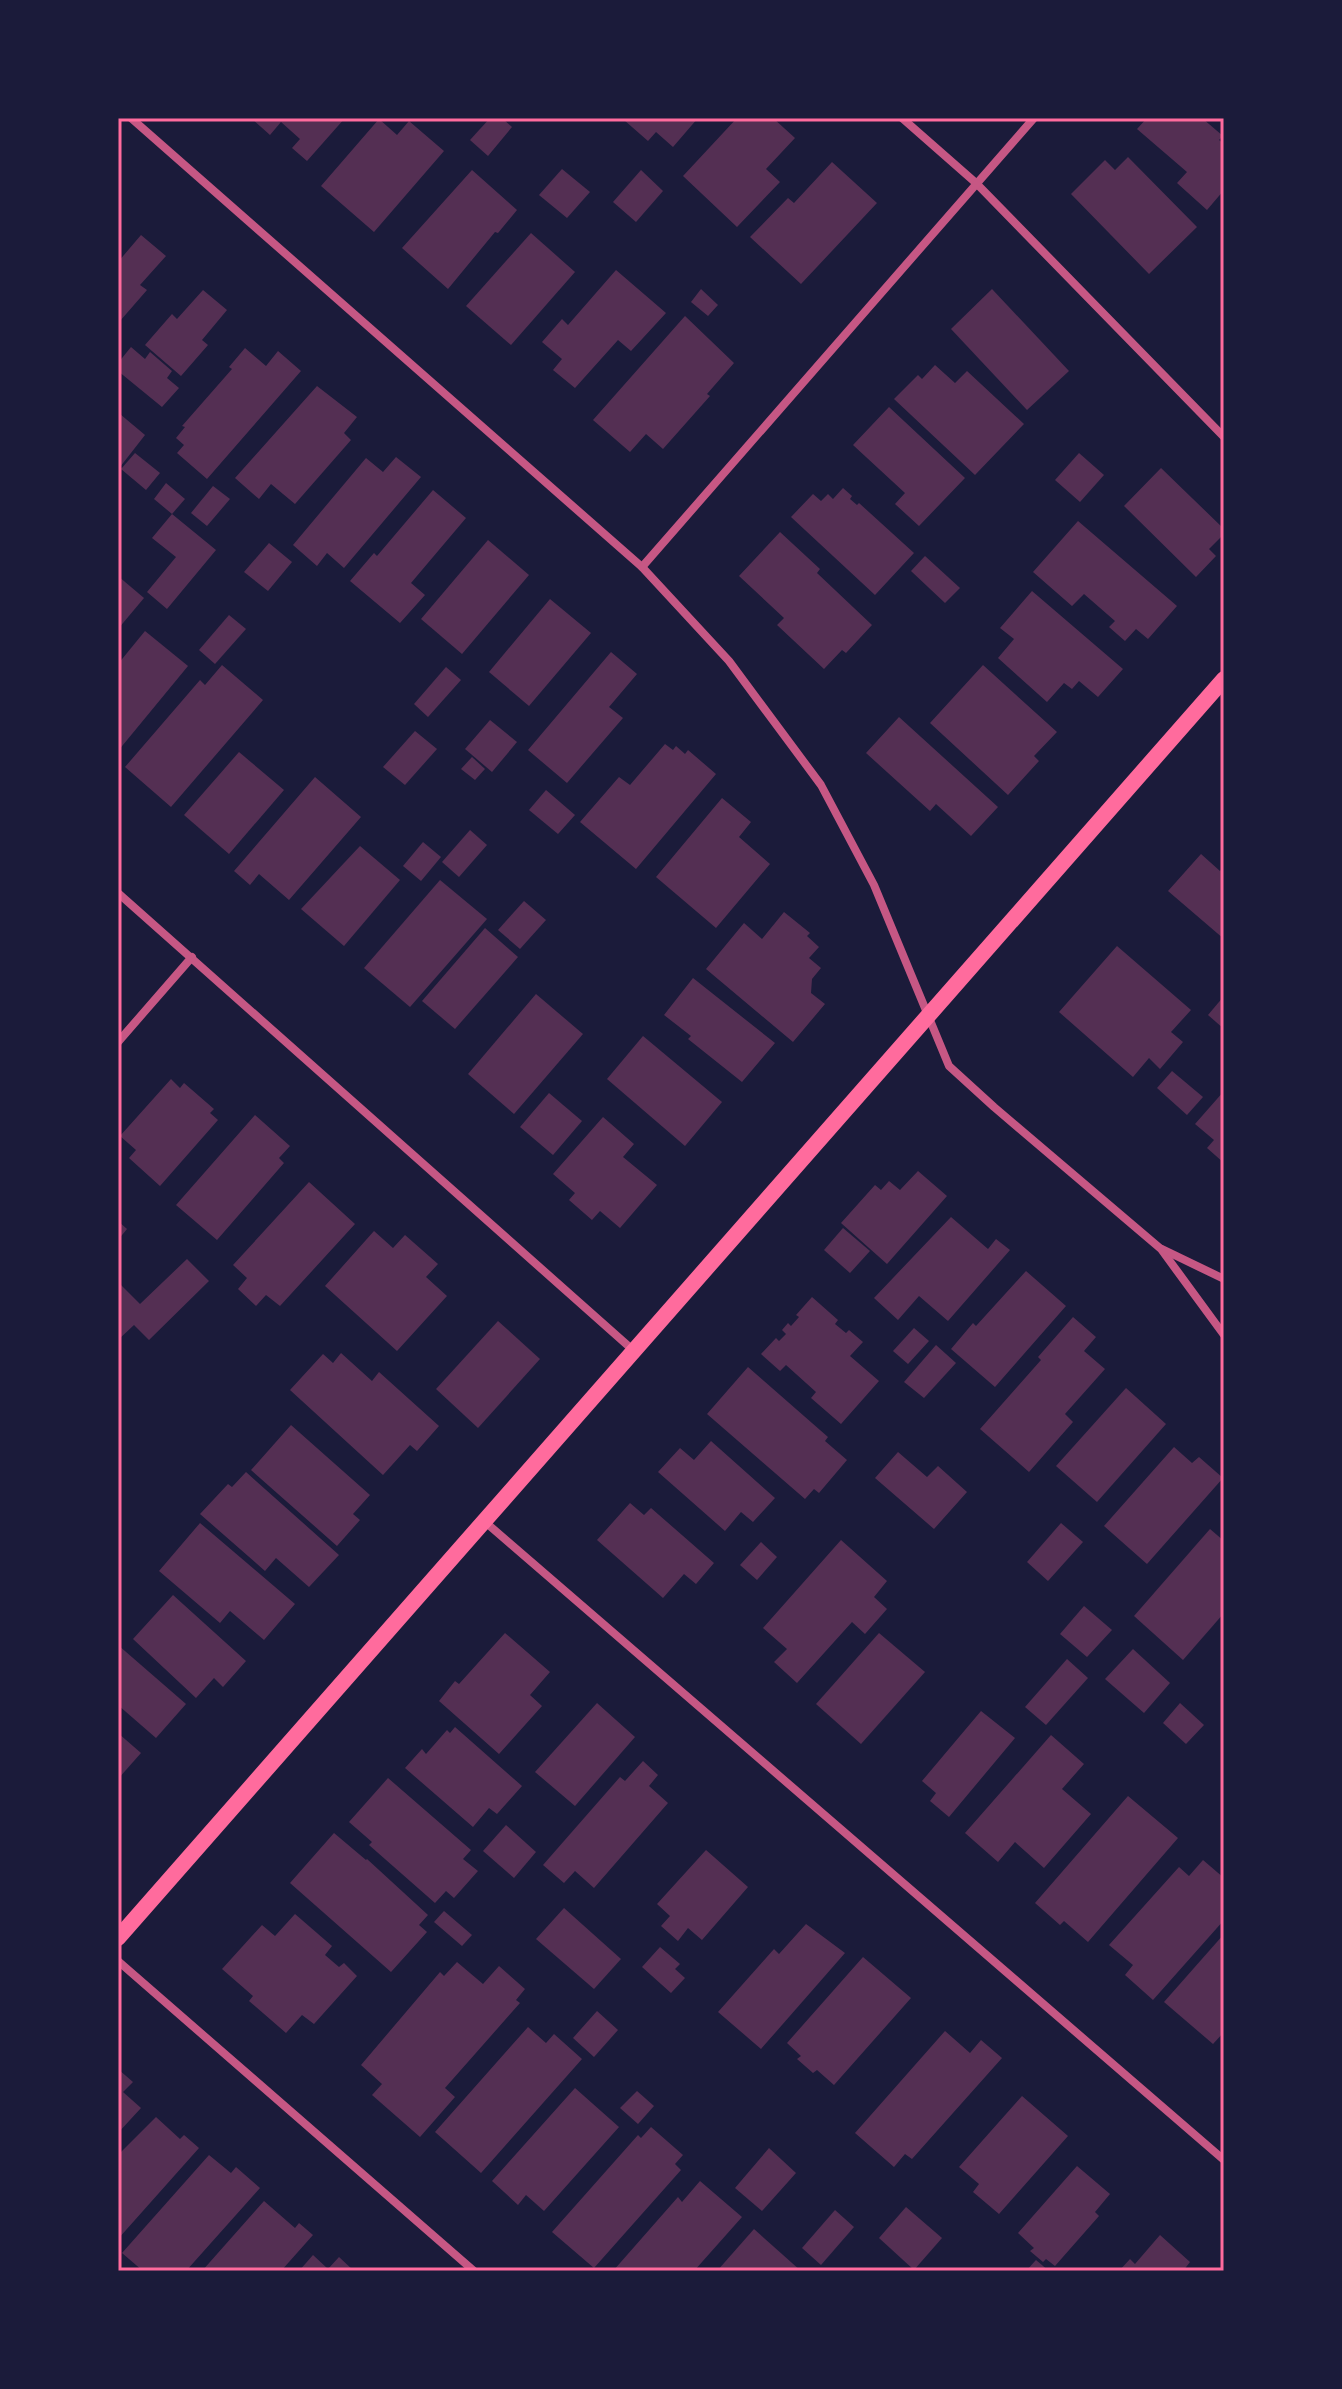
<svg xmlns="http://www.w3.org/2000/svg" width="1342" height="2389" font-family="'Playfair Display',serif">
<rect width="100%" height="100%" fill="#1b1b3a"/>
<!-- building -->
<g fill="#542f53">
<path d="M251 118H345L307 161 292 148 300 139 281 122 270 135Z"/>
<path d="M490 118H502L512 127 488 156 470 140Z"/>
<path d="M626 118H698L673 147 656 132 648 141 624 120Z"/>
<path d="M737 118H773L795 138 766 169 780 182 737 227 683 176Z"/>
<path d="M1147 118H1202L1223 136 1219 140 1224 144V190L1207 210 1177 183 1187 172 1137 129Z"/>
<path d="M379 119 397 135 409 121 444 151 374 232 321 186Z"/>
<path d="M1128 157 1197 227 1149 274 1071 194 1105 160 1115 170Z"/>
<path d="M832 162 877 203 801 284 750 237 788 198 794 203Z"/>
<path d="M562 169 590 192 567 218 539 195Z"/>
<path d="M472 170 517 210 498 233 495 232 448 289 402 248Z"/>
<path d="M641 170 663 191 636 222 613 202Z"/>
<path d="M531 233 575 272 511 345 466 306Z"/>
<path d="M141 235 166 256 140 285 147 290 120 321 118 262Z"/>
<path d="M616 270 666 313 631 351 618 340 575 388 553 370 562 359 542 342 562 319 568 325Z"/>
<path d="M701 289 718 305 708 316 691 302Z"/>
<path d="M992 289 1069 371 1027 410 951 329Z"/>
<path d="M203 290 227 310 202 340 208 345 181 376 145 345 172 314 177 319Z"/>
<path d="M685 316 734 363 707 394 710 396 663 449 646 434 630 452 593 420Z"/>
<path d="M131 347 145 359 150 352 172 371 167 378 179 388 162 407 118 371V363Z"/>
<path d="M245 348 266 366 278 351 301 371 207 479 177 453 184 445 176 438 185 427 182 426 232 369 229 367Z"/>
<path d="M935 365 955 383 967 371 1024 424 975 475 894 399 918 375 922 379Z"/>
<path d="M317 386 357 417 344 433 351 440 295 504 271 484 259 499 235 478Z"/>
<path d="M889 407 965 478 919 526 895 504 905 493 853 445Z"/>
<path d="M120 414 145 435 120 467 118 416Z"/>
<path d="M135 453 160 473 146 490 121 469Z"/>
<path d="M1079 453 1104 475 1080 502 1055 480Z"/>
<path d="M396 457 421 477 344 568 327 553 317 566 293 545 366 458 383 472Z"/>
<path d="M1161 468 1224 529V534L1209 549 1216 556 1196 577 1124 506Z"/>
<path d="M166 483 185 499 172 514 154 499Z"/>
<path d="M213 486 230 499 207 526 191 513Z"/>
<path d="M843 488 852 496 850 499 857 505 859 503 914 553 875 595 791 517 813 494 821 501 828 494 833 499Z"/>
<path d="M433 490 466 518 411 583 425 595 400 623 350 581 374 553 377 556Z"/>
<path d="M172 514 216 550 167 609 147 592 176 557 152 538Z"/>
<path d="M1078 521 1177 606 1148 639 1136 629 1125 641 1109 627 1115 621 1084 594 1072 606 1033 572Z"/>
<path d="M780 532 820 569 817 573 872 625 846 653 842 650 824 669 777 625 784 618 739 576Z"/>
<path d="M488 540 529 575 462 654 421 619Z"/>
<path d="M269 543 292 562 268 591 244 572Z"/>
<path d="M925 556 960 588 945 603 911 571Z"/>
<path d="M118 576 144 598 118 629Z"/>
<path d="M1032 591 1123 669 1098 697 1079 681 1072 689 1064 683 1047 702 998 658 1014 639 1000 628Z"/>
<path d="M550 599 591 633 529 706 489 672Z"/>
<path d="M229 615 246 629 215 664 199 650Z"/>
<path d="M145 631 188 666 118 751V664Z"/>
<path d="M611 652 637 674 609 707 623 718 567 783 528 750Z"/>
<path d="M222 665 263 700 171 807 125 767 200 680 205 685Z"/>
<path d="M983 665 1057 732 1034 756 1039 761 1008 795 930 723Z"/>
<path d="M446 667 461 680 428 717 414 704Z"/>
<path d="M899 717 998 807 971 836 936 804 930 811 866 753Z"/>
<path d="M490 720 517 742 492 772 465 749Z"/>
<path d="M415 731 437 749 405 785 383 767Z"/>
<path d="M665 744 673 750 676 746 685 754 688 750 716 774 636 869 580 822 619 777 630 785Z"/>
<path d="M239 752 284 790 229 854 184 815Z"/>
<path d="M472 757 485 769 475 780 461 769Z"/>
<path d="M315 777 361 817 289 900 259 874 250 885 234 871Z"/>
<path d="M546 790 575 815 558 834 529 810Z"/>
<path d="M722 798 751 822 739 837 770 864 716 928 656 877Z"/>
<path d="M470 830 487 845 459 877 442 862Z"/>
<path d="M423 842 441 857 421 881 403 866Z"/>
<path d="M360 846 400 880 344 946 301 909Z"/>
<path d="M1201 854 1220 871 1224 866V939L1168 891Z"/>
<path d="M440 880 487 919 410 1007 364 968Z"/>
<path d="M524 901 546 920 520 949 498 930Z"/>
<path d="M784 912 810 933 807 936 819 947 809 958 821 968 812 979 811 993 825 1004 793 1042 706 969 744 923 762 939Z"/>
<path d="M485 928 518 957 455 1029 422 1001Z"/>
<path d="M1117 946 1191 1010 1171 1032 1183 1042 1160 1069 1149 1058 1133 1077 1059 1012Z"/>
<path d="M693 978 775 1043 742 1082 688 1039 691 1036 664 1015Z"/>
<path d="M536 994 583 1034 514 1114 468 1074Z"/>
<path d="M1224 996V1029L1208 1015Z"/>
<path d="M643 1036 722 1102 685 1146 607 1079Z"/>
<path d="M1172 1071 1203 1097 1187 1115 1157 1088Z"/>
<path d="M171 1079 180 1088 184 1083 214 1109 210 1113 218 1120 160 1186 129 1158 136 1150 120 1136Z"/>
<path d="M1224 1091V1163L1207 1148 1214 1140 1195 1124Z"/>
<path d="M549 1093 582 1121 553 1155 520 1127Z"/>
<path d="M255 1115 290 1146 279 1158 284 1163 217 1240 176 1205Z"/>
<path d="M603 1117 634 1144 623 1157 657 1185 620 1228 600 1211 592 1220 569 1200 575 1193 553 1174Z"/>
<path d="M918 1171 947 1196 887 1264 841 1223 875 1185 881 1190 889 1181 900 1190Z"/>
<path d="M309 1182 355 1224 280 1306 266 1295 256 1306 238 1289 247 1278 233 1265Z"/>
<path d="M951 1217 988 1249 996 1239 1010 1250 948 1321 919 1296 898 1320 874 1298Z"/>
<path d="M118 1221 127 1229 118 1240Z"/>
<path d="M843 1228 870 1251 850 1273 824 1250Z"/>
<path d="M374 1231 393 1248 405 1235 438 1264 426 1277 447 1296 397 1351 325 1286Z"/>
<path d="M187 1259 209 1281 149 1340 134 1325 118 1340V1282L140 1304Z"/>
<path d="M1026 1271 1066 1306 995 1387 951 1349 973 1323 976 1326Z"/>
<path d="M812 1297 838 1320 835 1324 846 1333 849 1330 863 1342 850 1356 879 1381 841 1424 811 1398 816 1392 786 1365 780 1371 761 1354 776 1338 779 1341 786 1334 782 1330 788 1323 791 1326 799 1317 796 1315Z"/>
<path d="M1073 1317 1096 1337 1084 1351 1105 1369 1065 1414 1073 1422 1029 1472 980 1429 1041 1360 1038 1357Z"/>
<path d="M498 1321 540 1359 478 1428 436 1389Z"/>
<path d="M914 1328 929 1341 908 1364 893 1351Z"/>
<path d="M936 1345 956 1363 924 1398 904 1382Z"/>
<path d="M341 1353 372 1381 379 1372 439 1426 417 1451 410 1445 383 1475 290 1390 323 1354 333 1363Z"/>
<path d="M748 1367 828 1437 825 1441 847 1460 819 1493 814 1489 805 1499 707 1414Z"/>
<path d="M1126 1388 1166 1424 1097 1502 1056 1466Z"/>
<path d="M291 1425 370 1495 353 1514 360 1520 337 1546 251 1470Z"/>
<path d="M711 1441 775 1498 753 1522 741 1512 725 1531 658 1472 680 1448 694 1460Z"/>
<path d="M1174 1447 1192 1463 1199 1457 1223 1478 1147 1564 1104 1526Z"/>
<path d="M898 1452 927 1477 938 1466 967 1492 934 1529 875 1478Z"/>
<path d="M246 1472 339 1555 309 1587 276 1558 265 1571 200 1514 228 1484 232 1487Z"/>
<path d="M630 1503 644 1515 651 1508 714 1563 696 1584 684 1574 663 1598 597 1540Z"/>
<path d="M200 1523 295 1604 264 1640 230 1611 220 1623 159 1571Z"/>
<path d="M1061 1523 1083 1542 1048 1581 1027 1562Z"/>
<path d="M1210 1529 1224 1541V1613L1183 1660 1134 1616Z"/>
<path d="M841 1540 887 1581 874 1597 887 1609 865 1634 852 1622 797 1683 774 1662 787 1649 763 1628Z"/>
<path d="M761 1542 777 1557 757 1580 740 1565Z"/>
<path d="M173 1595 246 1661 223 1687 214 1678 196 1698 133 1639Z"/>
<path d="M1084 1606 1112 1630 1087 1657 1060 1634Z"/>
<path d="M505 1633 550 1672 530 1695 542 1706 499 1754 439 1701 455 1681 459 1684Z"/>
<path d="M879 1633 925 1672 861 1744 816 1704Z"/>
<path d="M118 1645 186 1704 156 1738 118 1705Z"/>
<path d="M1133 1649 1170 1683 1144 1713 1105 1679Z"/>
<path d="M1067 1659 1088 1678 1046 1725 1025 1707Z"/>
<path d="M597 1703 635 1737 575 1806 535 1772Z"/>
<path d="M1180 1703 1204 1725 1186 1744 1163 1723Z"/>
<path d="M981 1711 1015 1738 949 1817 930 1801 936 1793 922 1781Z"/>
<path d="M455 1727 522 1786 497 1814 489 1808 473 1827 405 1768 422 1749 426 1754 447 1730 450 1733Z"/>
<path d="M118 1733 141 1753 118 1779Z"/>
<path d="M1051 1735 1084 1764 1062 1789 1091 1814 1044 1868 1015 1842 998 1862 965 1833Z"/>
<path d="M643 1761 658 1775 649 1786 668 1803 594 1888 575 1871 564 1883 543 1865 620 1777 625 1781Z"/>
<path d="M388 1778 471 1850 463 1859 478 1871 454 1898 446 1891 435 1903 369 1845 372 1842 349 1822Z"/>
<path d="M1128 1796 1178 1838 1088 1942 1064 1921 1060 1925 1035 1903Z"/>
<path d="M506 1825 536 1852 514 1878 483 1851Z"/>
<path d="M334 1833 366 1860 367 1859 428 1915 419 1925 427 1932 391 1972 290 1883Z"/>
<path d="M706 1850 748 1887 702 1940 688 1928 678 1941 661 1926 670 1916 657 1904Z"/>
<path d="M1203 1860 1224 1878V1920L1153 2000 1125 1975 1133 1965 1109 1945 1179 1867 1189 1876Z"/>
<path d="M564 1908 621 1959 594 1989 536 1939Z"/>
<path d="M444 1911 472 1935 462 1946 434 1922Z"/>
<path d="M295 1914 332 1946 325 1955 339 1967 344 1963 357 1976 314 2024 302 2015 286 2033 249 2001 253 1996 222 1969 262 1925 275 1936Z"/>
<path d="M806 1924 845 1953 761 2049 718 2012 774 1949 779 1954Z"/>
<path d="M1224 1934V2032L1213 2044 1164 2002Z"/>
<path d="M660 1947 680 1964 675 1969 685 1978 671 1993 642 1967Z"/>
<path d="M863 1957 911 1998 834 2085 817 2070 813 2073 797 2059 801 2056 787 2043Z"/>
<path d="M457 1962 483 1984 499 1966 525 1989 516 2000 520 2003 445 2088 455 2097 420 2137 372 2095 382 2084 361 2065 440 1972 444 1976Z"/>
<path d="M597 2011 618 2030 594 2057 573 2038Z"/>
<path d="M528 2027 546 2043 554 2034 582 2059 481 2173 435 2132Z"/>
<path d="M945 2031 970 2053 981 2040 1002 2058 912 2159 905 2154 894 2167 855 2133Z"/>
<path d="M118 2069 133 2082 123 2092 141 2108 118 2133Z"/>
<path d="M575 2088 619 2127 544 2211 526 2195 518 2205 492 2181Z"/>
<path d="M637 2091 654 2106 638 2124 620 2108Z"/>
<path d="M1022 2096 1068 2136 999 2214 973 2192 979 2184 959 2167Z"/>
<path d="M156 2117 180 2139 184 2135 199 2148 118 2239V2155Z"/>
<path d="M651 2127 683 2155 675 2164 681 2170 594 2268 552 2232 638 2135 641 2138Z"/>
<path d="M769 2148 796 2173 762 2211 735 2188Z"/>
<path d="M209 2155 231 2173 236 2167 260 2188 186 2271H143L122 2253Z"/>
<path d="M1077 2166 1110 2194 1095 2212 1099 2216 1055 2266 1046 2259 1043 2262 1030 2251 1034 2248 1018 2233Z"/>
<path d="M700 2181 742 2217 694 2271H613L678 2197 682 2202Z"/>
<path d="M264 2201 295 2228 299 2223 313 2235 281 2271H202Z"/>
<path d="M906 2207 942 2238 914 2270 879 2238Z"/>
<path d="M835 2210 854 2227 821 2265 802 2248Z"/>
<path d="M754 2229 801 2271H717Z"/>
<path d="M1160 2235 1190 2262 1183 2271H1119L1130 2259 1135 2264Z"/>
<path d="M313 2255 328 2269 339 2257 354 2271H299Z"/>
<path d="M1036 2260 1049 2271H1026Z"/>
</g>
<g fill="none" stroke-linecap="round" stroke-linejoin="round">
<!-- minor -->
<g stroke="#c65784" stroke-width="8">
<path d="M131 118 642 567 729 661 821 785 874 885 949 1066 994 1107 1161 1249 1224 1335"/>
<path d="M902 118 976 183 1224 437"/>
<path d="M642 567 1034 118"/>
<path d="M118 893 634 1351"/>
<path d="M118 1042 192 957"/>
<path d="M1162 1249 1224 1279"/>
<path d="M484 1521 1224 2160"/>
<path d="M118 1961 474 2271"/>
</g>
<!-- secondary -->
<path stroke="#ff6b9d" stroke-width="16" d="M118 1938 1224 679"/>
</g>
<!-- border -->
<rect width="1342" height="2389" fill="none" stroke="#1b1b3a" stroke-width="240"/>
<rect x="120" y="120" width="1102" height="2149" fill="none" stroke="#ff6b9d" stroke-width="3"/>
</svg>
